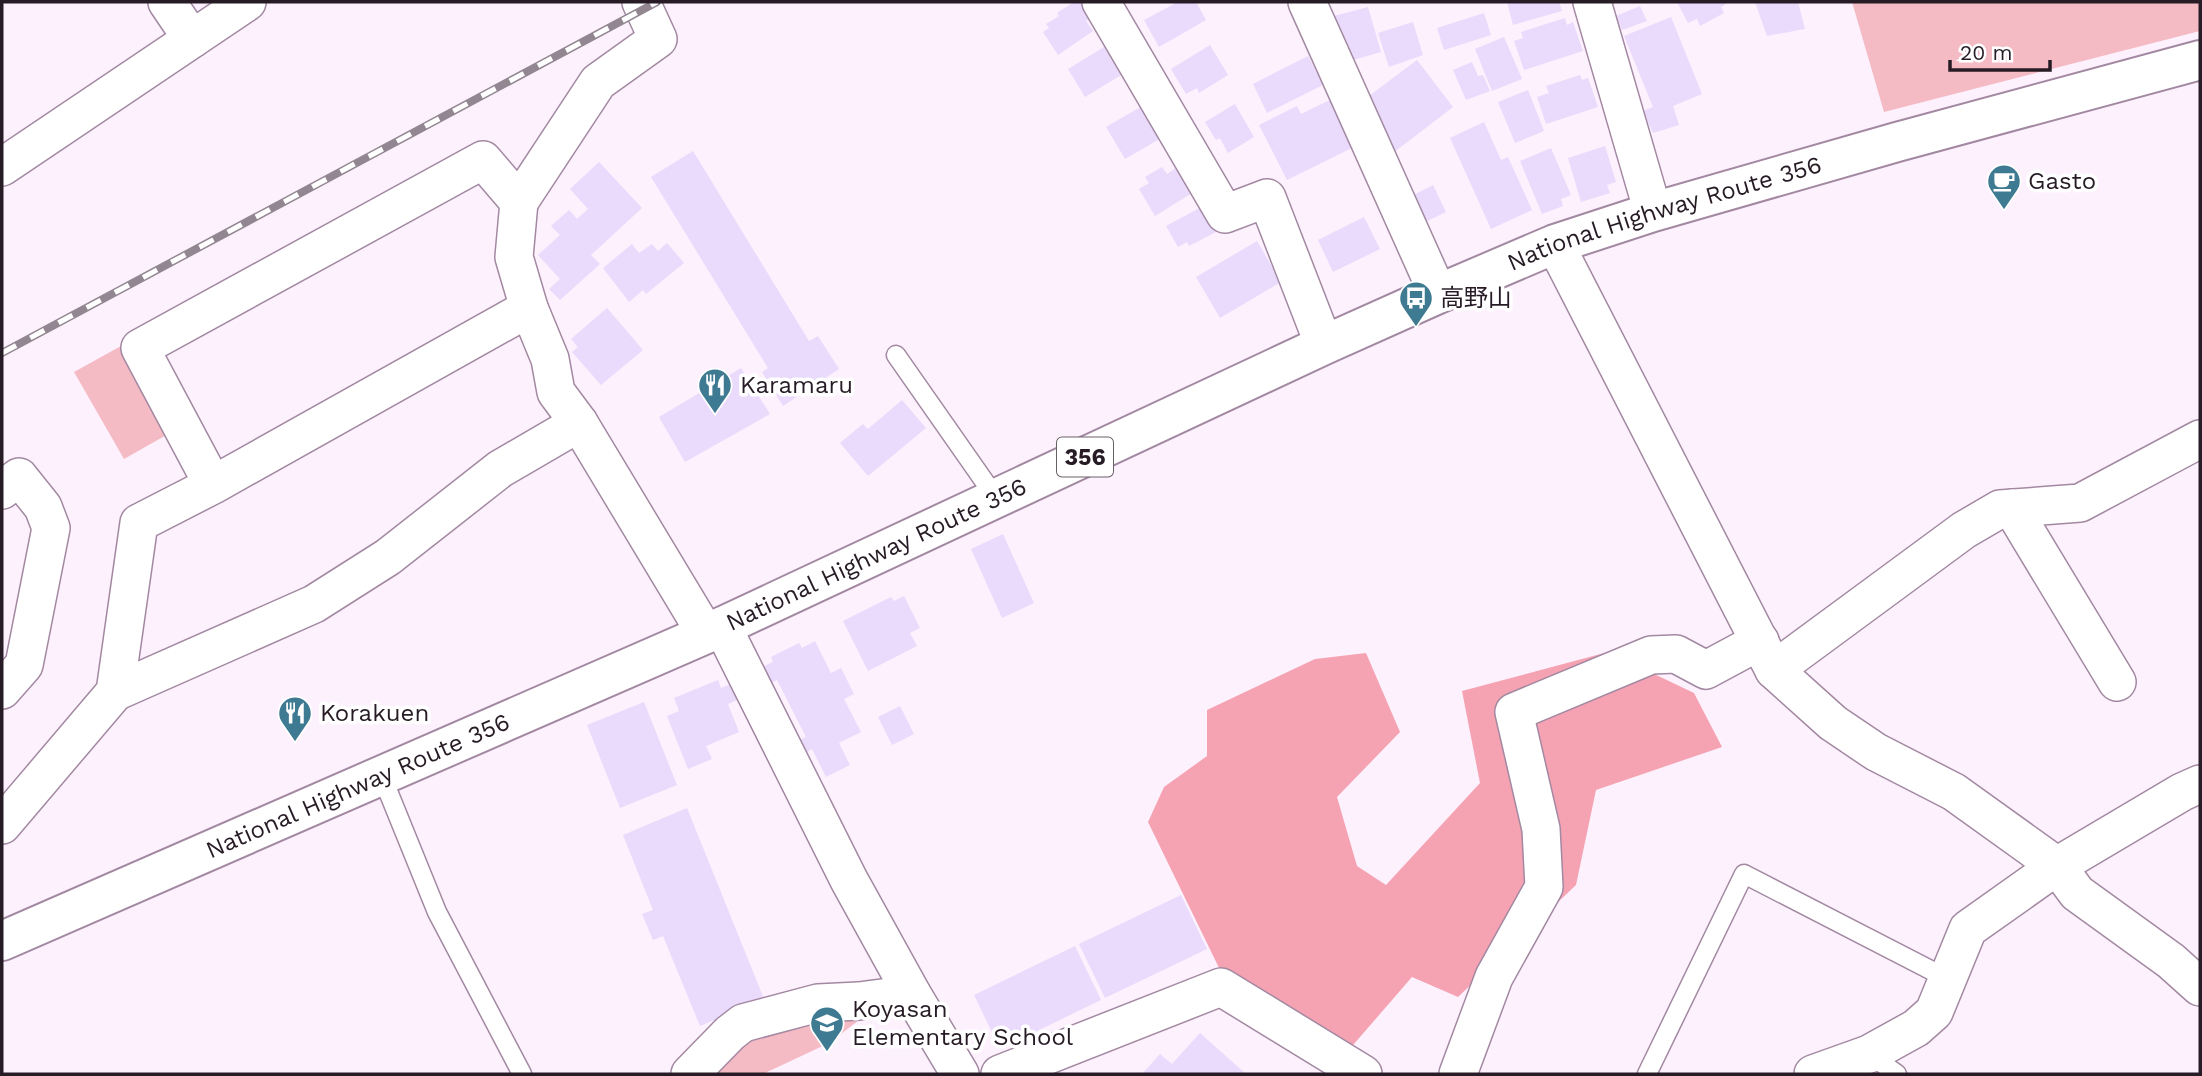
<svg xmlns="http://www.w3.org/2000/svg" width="2202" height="1076" font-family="'Work Sans','Noto Sans JP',sans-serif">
<rect width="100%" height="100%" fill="#fdf1fd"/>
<!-- green -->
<g fill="#f5bbc5">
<path d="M1852 2H2200V31L1884 112Z"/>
<path d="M121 346 170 433 124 459 74 372Z"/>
<path d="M875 1008 829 1043 763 1074H701L742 1034Z"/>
</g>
<!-- forest -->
<path fill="#f5a3b2" d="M1608 652 1694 693 1722 747 1596 790 1576 885 1458 997 1412 977 1347 1052 1222 974 1148 822 1164 787 1207 756V710L1315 659 1366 653 1400 732 1337 797 1357 866 1386 885 1480 783 1462 691Z"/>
<!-- building -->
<g fill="#eadafc">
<path d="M1074 2H1082L1092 17 1086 21 1093 31 1058 55 1043 32 1049 28 1046 24 1059 16 1057 13Z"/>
<path d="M1178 2H1196L1206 20 1159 47 1144 20Z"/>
<path d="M1507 2H1559L1562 11 1513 25Z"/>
<path d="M1677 2H1725L1726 4 1721 7 1724 13 1700 26 1697 19 1688 23Z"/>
<path d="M1755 2H1798L1805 29 1767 36Z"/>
<path d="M1640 6 1647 21 1622 30 1616 16Z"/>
<path d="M1368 7 1381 52 1343 63 1330 17Z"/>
<path d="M1484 13 1491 35 1444 50 1437 28Z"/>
<path d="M1671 17 1702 94 1673 106 1679 125 1653 133 1643 111 1653 107 1624 36Z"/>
<path d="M1565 18 1567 25 1573 22 1583 51 1524 70 1514 41 1523 38 1521 32Z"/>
<path d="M1413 22 1423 55 1389 67 1378 33Z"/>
<path d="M1504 37 1522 79 1492 91 1475 49Z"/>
<path d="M1109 44 1126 72 1085 97 1068 69Z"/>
<path d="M1210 45 1228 75 1199 93 1197 88 1186 94 1171 69Z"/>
<path d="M1308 56 1323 85 1267 113 1253 84Z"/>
<path d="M1417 60 1453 107 1393 153 1357 105Z"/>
<path d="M1472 62 1478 76 1483 75 1490 91 1466 100 1453 70Z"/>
<path d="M1580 75 1582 80 1588 78 1598 107 1546 124 1537 97 1549 93 1546 86Z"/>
<path d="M1528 90 1544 131 1515 143 1498 102Z"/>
<path d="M1334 98 1358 145 1287 180 1259 125 1297 106 1301 114Z"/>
<path d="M1235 104 1254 137 1228 153 1220 138 1216 140 1205 122Z"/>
<path d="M1144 105 1163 137 1125 159 1106 127Z"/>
<path d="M1484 122 1501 160 1508 157 1532 210 1491 229 1450 138Z"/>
<path d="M1605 146 1616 182 1607 185 1610 193 1581 202 1568 158Z"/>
<path d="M1551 148 1571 195 1561 199 1563 206 1542 214 1520 161Z"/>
<path d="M693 151 809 341 818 336 839 369 783 406 762 372 768 368 651 177Z"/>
<path d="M599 162 642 208 591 255 600 264 560 300 549 289 560 279 538 255 560 235 551 226 569 210 577 219 588 209 570 189Z"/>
<path d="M1182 164 1197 190 1155 216 1139 189 1149 183 1145 177 1162 167 1167 174Z"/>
<path d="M1433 185 1446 212 1417 226 1404 200Z"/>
<path d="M1205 205 1218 231 1189 246 1187 242 1178 247 1166 226Z"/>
<path d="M1364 217 1380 249 1333 272 1318 240Z"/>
<path d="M1257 241 1281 282 1220 318 1196 277Z"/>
<path d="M667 243 684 263 646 294 643 290 629 302 603 268 632 244 639 253 652 244 658 251Z"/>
<path d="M607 308 643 350 601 385 572 352 578 347 571 339Z"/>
<path d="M741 368 770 414 685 462 659 417Z"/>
<path d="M902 400 926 428 868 476 840 443 863 424 868 429Z"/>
<path d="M1003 534 1034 603 1002 618 971 549Z"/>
<path d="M904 596 920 628 910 633 917 646 868 671 843 621 891 597 894 601Z"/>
<path d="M815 641 831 673 841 668 854 694 844 699 861 732 839 743 850 765 826 777 812 749 806 753 799 740 806 737 777 680 769 684 760 668 773 662 771 657 799 643 802 648Z"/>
<path d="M718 680 721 688 731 684 737 700 728 704 739 732 706 746 712 759 688 769 667 716 679 711 674 698Z"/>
<path d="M644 702 677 785 620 808 587 725Z"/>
<path d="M900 706 914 734 892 745 878 717Z"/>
<path d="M687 808 764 999 700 1026 663 936 653 940 642 914 653 910 623 835Z"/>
<path d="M1181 895 1207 949 1105 998 1079 944Z"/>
<path d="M1075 946 1101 1000 1000 1049 974 995Z"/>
<path d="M1200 1033 1246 1074H1142L1160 1054 1172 1064Z"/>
</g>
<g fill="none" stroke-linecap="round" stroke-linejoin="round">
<!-- service casing -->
<g stroke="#a388a2" stroke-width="21">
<g id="service">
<path d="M896 355 996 498"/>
<path d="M381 774 437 912 522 1074"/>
<path d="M1869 1054 1897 1074"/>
<path d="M1647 1074 1744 874 1948 979"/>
</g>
</g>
<!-- minor casing -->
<g stroke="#a388a2" stroke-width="40">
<g id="minor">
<path d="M167 2 192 39"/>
<path d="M1101 2 1225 214 1267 198 1324 345"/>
<path d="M1307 2 1438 294"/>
<path d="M1592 2 1653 212"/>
<path d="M2 167 247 2"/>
<path d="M519 202 598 82 658 39 641 2"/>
<path d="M1555 244 1774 670 1833 723 1876 752 1954 792 2057 866 2077 893 2171 961 2200 987"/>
<path d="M529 308 550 359 556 392 579 423 706 634"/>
<path d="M2 490 19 477 43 507 51 528 24 665 2 690"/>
<path d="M2012 508 2117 682"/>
<path d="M722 626 849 880 912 994"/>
<path d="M1774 670 1964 530 2000 509 2080 503 2200 439"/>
<path d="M115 692 314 604 388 557 500 469 579 423"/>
<path d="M2 825 115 692 139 523 213 485 529 308 514 257 519 202 483 160 140 348 213 485"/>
<path d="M690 1074 730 1033 743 1023 818 1003 859 1001 912 994 960 1074"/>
<path d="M1000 1074 1221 987 1363 1074"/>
<path d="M1458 1074 1494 977 1544 887 1541 829 1514 712 1651 655 1676 654 1706 670 1760 641"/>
<path d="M1813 1074 1869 1054 1916 1028 1934 1012 1968 929 2057 866 2182 792 2200 784"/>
</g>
</g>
<!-- trunk casing -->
<g stroke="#a388a2" stroke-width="42">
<g id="trunk">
<path id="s1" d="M2 941 706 634 1324 345 1438 294 1555 244 1653 212 1897 142 2200 60"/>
</g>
</g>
<!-- service -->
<use href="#service" stroke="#fff" stroke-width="18"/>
<!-- minor -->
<use href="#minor" stroke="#fff" stroke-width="37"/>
<!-- trunk -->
<use href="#trunk" stroke="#fff" stroke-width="38"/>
<!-- rail casing -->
<g stroke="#928691" stroke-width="8">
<path id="rail" d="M2 353 657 2"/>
</g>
<!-- rail -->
<use href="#rail" stroke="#fff" stroke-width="5" stroke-dasharray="16" stroke-linecap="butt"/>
</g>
<!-- icons -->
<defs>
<g id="cafe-pin" transform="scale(1.75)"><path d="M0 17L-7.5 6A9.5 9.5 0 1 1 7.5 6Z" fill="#3e7a91" stroke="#fff"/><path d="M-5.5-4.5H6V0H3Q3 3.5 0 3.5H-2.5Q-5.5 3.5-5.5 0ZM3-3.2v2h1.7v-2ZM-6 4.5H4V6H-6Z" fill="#fff"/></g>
<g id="bus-pin" transform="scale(1.75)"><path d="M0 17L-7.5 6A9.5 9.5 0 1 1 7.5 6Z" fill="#3e7a91" stroke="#fff"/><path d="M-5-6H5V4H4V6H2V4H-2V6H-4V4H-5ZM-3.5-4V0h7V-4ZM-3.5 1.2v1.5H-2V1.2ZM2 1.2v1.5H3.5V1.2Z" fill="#fff"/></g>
<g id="restaurant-pin" transform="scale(1.75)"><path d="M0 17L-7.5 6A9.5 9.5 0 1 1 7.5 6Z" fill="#3e7a91" stroke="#fff"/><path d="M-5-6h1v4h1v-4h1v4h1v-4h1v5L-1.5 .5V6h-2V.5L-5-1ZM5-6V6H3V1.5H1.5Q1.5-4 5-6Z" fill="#fff"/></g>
<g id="school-pin" transform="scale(1.75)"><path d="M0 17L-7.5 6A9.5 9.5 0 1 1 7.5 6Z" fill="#3e7a91" stroke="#fff"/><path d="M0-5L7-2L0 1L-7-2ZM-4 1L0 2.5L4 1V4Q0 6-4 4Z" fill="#fff"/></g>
</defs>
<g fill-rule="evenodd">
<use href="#cafe-pin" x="2004" y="181"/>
<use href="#bus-pin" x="1416" y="298"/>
<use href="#restaurant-pin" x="715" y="385"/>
<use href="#restaurant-pin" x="295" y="713"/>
<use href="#school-pin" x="827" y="1023"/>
</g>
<g text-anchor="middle" stroke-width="7" stroke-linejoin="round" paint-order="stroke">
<!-- shield labels -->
<rect fill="#fff" stroke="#686067" stroke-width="2" x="1057" y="437.5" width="56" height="39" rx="5"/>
<g font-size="23" font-weight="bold" fill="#271c26">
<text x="1085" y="465">356</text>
</g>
<!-- poi labels -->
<g font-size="24" fill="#271c26" stroke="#fff" text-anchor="start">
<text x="2028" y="189">Gasto</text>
<text x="1440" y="306">高野山</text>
<text x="740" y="393">Karamaru</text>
<text x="320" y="721">Korakuen</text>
<text x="852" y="1017">Koyasan<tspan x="852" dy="28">Elementary School</tspan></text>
</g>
<!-- street labels -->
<g font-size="24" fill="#271c26" stroke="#fff">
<text dy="8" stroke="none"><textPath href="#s1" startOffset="1816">National Highway Route 356</textPath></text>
<text dy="8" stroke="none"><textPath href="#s1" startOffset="956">National Highway Route 356</textPath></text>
<text dy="8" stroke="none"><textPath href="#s1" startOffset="388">National Highway Route 356</textPath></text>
</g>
</g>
<!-- border -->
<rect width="2202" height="1076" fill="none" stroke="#271c26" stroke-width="7"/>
<!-- scale -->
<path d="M1950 60v10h100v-10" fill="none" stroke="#271c26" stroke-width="3.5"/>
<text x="1960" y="60" font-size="21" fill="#271c26" stroke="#ffffff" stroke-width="5" paint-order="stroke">20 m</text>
</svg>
